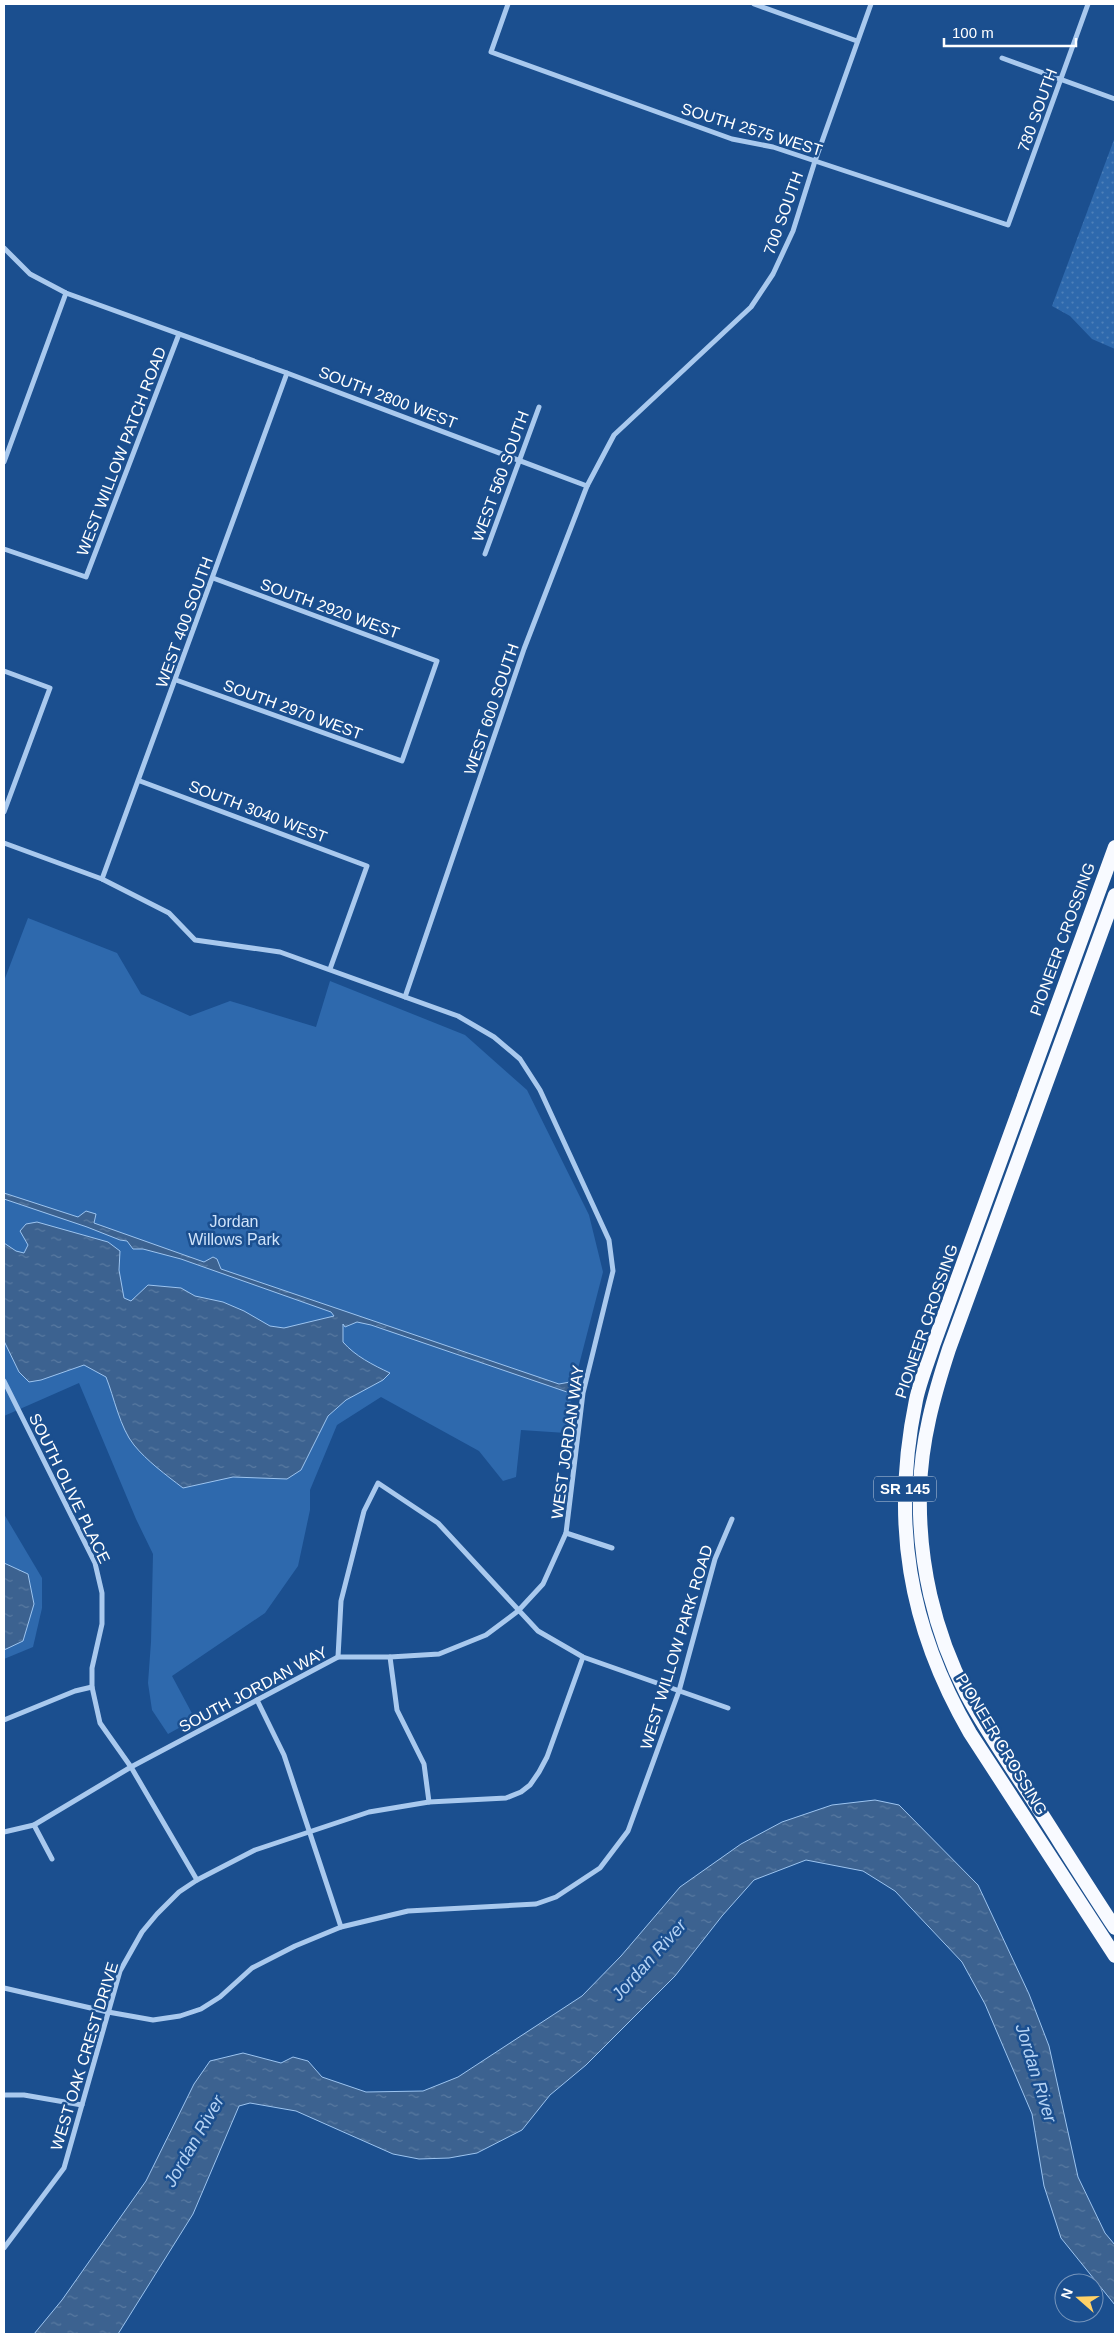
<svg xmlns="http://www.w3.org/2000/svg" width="1119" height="2338" font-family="Helvetica,sans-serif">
<defs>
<pattern id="grass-dots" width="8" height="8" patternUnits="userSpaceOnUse" patternTransform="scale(1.25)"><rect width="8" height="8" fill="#2e69ad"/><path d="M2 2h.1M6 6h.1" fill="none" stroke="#4d80b9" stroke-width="1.8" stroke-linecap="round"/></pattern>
<pattern id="water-ripples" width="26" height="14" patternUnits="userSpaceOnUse" patternTransform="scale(1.25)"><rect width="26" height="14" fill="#3c6290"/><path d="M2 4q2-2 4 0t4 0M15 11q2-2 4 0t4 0" fill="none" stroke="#597aa1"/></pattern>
</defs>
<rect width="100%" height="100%" fill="#1b4f8f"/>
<!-- grass -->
<path fill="url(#grass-dots)" d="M1115 137V349L1092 339 1070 316 1052 306Z"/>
<!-- green -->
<g fill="#2e69ad">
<path d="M28 918 117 953 141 994 190 1016 230 1001 316 1027 330 981 465 1035 527 1090 589 1215 603 1272 572 1392 566 1433 521 1430 516 1477 503 1481 479 1451 381 1397 337 1425 310 1490V1510L298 1566 265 1613 172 1676 195 1719 168 1734 152 1710 148 1683 151 1642 153 1554 136 1519 79 1383 4 1416V981Z"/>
<path d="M4 1514 42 1578V1608L33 1647 4 1659Z"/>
</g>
<!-- water -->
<g fill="url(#water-ripples)" stroke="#9cc4f0">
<path d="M4 1193 78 1217 86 1211 96 1214 94 1223 204 1262 213 1257 217 1259 221 1269 559 1384 570 1382 572 1386 567 1392 371 1325 357 1322 345 1327 343 1324V1342C355 1356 373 1365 390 1373L383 1380 346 1400 328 1416 301 1470 287 1479 233 1477 183 1488C166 1475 147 1461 134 1445 120 1428 114 1397 106 1377L84 1365 41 1380 29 1382 19 1372 4 1341V1243L16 1251 24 1253 28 1245 20 1231 26 1224 37 1222 108 1242 120 1251 119 1270 124 1298 131 1301 148 1285 181 1288 195 1296 223 1302 244 1311 270 1326 284 1328 334 1316 331 1312 181 1259 143 1249H133L127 1241 120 1240 87 1227 4 1199Z"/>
<path d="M4 1563 28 1574 34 1604 23 1641 4 1650Z"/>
<path d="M875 1800 899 1805 978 1885 1029 1994 1049 2046 1078 2177 1105 2233 1115 2245V2305L1061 2238 1044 2186 1032 2114 985 2004 962 1962 895 1891 863 1871 806 1860 754 1880 722 1916 675 1976 586 2065 550 2095 522 2130 477 2153 449 2158 419 2159 393 2154 296 2111 250 2103 239 2106 193 2214 118 2334H34L62 2300 146 2181 194 2084 210 2061 243 2053 281 2063 293 2057 308 2061 322 2077 366 2092 423 2091 458 2077 582 1996 621 1956 680 1887 741 1844 782 1822 832 1805Z"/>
</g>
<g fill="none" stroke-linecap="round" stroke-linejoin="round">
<!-- minor -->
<g stroke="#a9c9ee" stroke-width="5">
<path d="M508 4 491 52 732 139 773 147 1008 225 1088 4"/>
<path d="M754 4 857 41"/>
<path d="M1002 58 1115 99"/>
<path d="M4 248 30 274 66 293 287 373 587 486"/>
<path d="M4 462 66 293"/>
<path d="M4 549 86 577 179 334"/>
<path d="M485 554 539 407"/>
<path d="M4 671 50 688 4 812"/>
<path d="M176 680 402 761 437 661 213 578"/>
<path d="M140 781 367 866 330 969"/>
<path d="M4 843 102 879 169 913 195 940 280 952 458 1016 494 1037 520 1059 540 1090 609 1240 613 1271 583 1393 566 1533 543 1584 518 1611 486 1635 439 1654 390 1657H338L131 1767 34 1825 4 1832"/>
<path d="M102 879 287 373"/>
<path d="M405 997 524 649 587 486 614 435 751 307 773 274 793 231 815 161 871 4"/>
<path d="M4 1381 95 1563 102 1593V1624L92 1668V1687L100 1723 131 1767 197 1880"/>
<path d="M566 1533 612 1548"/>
<path d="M338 1657 341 1601 364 1511 378 1483 438 1523 538 1631 583 1657 728 1708"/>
<path d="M390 1657 397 1710 424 1764 429 1802"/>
<path d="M257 1700 284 1755 341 1927"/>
<path d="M4 1720 75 1691 92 1687"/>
<path d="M34 1825 52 1859"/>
<path d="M4 1988 108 2012 153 2020 180 2016 201 2009 220 1997 252 1968 295 1946 341 1927 408 1911 536 1904 556 1897 600 1868 628 1831 679 1691 715 1559 732 1519"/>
<path d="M4 2095H24L82 2105"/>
<path d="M4 2248 64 2168 120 1971 142 1932 157 1914 179 1892 197 1880 255 1850 369 1812 429 1802 506 1798 521 1792 530 1785 539 1772 547 1757 583 1657"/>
</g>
<!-- trunk -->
<g stroke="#f8faff" stroke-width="14">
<path d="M1115 847 934 1343C928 1362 920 1381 916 1400 891 1521 908 1626 970 1733L1115 1956"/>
<path d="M1115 895 949 1349C934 1395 921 1441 920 1490 918 1561 934 1632 967 1695 985 1729 1008 1762 1029 1794 1058 1839 1086 1884 1115 1928"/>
</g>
</g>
<g text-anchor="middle" stroke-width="5" stroke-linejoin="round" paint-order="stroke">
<!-- shield labels -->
<rect fill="#1b4f8f" stroke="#bbcadd" stroke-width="1" x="874" y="1476.5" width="62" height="25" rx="4"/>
<g font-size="15" font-weight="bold" fill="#fff">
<text x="905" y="1494">SR 145</text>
</g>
<!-- street labels -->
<g font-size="16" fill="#fff" stroke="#1b4f8f">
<text transform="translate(1037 110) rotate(-70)" y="6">780 SOUTH</text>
<text transform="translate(752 129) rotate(17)" y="6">SOUTH 2575 WEST</text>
<text transform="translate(783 213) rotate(-70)" y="6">700 SOUTH</text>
<text transform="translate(388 397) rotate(21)" y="6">SOUTH 2800 WEST</text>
<text transform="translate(121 451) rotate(-69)" y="6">WEST WILLOW PATCH ROAD</text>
<text transform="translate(500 476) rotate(-70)" y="6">WEST 560 SOUTH</text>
<text transform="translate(330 608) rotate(20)" y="6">SOUTH 2920 WEST</text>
<text transform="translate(184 622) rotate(-70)" y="6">WEST 400 SOUTH</text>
<text transform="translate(293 709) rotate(20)" y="6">SOUTH 2970 WEST</text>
<text transform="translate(491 709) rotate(-71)" y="6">WEST 600 SOUTH</text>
<text transform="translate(258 811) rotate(21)" y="6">SOUTH 3040 WEST</text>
<text transform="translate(1062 939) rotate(-70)" y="6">PIONEER CROSSING</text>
<text transform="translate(926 1321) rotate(-71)" y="6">PIONEER CROSSING</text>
<text transform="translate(567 1442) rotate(-82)" y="6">WEST JORDAN WAY</text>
<text transform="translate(70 1488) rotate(64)" y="6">SOUTH OLIVE PLACE</text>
<text transform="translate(676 1647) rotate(-73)" y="6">WEST WILLOW PARK ROAD</text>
<text transform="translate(253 1689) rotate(-28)" y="6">SOUTH JORDAN WAY</text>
<text transform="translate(1002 1744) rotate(59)" y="6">PIONEER CROSSING</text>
<text transform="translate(84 2056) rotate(-73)" y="6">WEST OAK CREST DRIVE</text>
</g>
<!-- park labels -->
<g font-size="16" fill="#cfe3fa" stroke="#1b4f8f">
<text x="234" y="1227">Jordan<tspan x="234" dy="18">Willows Park</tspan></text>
</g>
<!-- water labels -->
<g font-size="18" font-style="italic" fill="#b5d3f5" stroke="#1b4f8f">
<text transform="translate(649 1960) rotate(-48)" y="6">Jordan River</text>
<text transform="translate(1036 2073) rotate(73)" y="6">Jordan River</text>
<text transform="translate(194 2141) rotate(-60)" y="6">Jordan River</text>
</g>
</g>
<!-- border -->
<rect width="1119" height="2338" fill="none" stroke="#ffffff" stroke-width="10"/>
<!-- north arrow -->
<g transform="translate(1079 2298) rotate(290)"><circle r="24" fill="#1b4f8f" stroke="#7695bc"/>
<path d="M0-4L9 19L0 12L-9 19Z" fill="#ffd166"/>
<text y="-8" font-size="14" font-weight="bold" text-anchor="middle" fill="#ffffff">N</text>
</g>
<!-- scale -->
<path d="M944 38v8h132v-8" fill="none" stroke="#ffffff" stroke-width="2.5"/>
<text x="952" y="38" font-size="15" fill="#ffffff" stroke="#1b4f8f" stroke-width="4" paint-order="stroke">100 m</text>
</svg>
